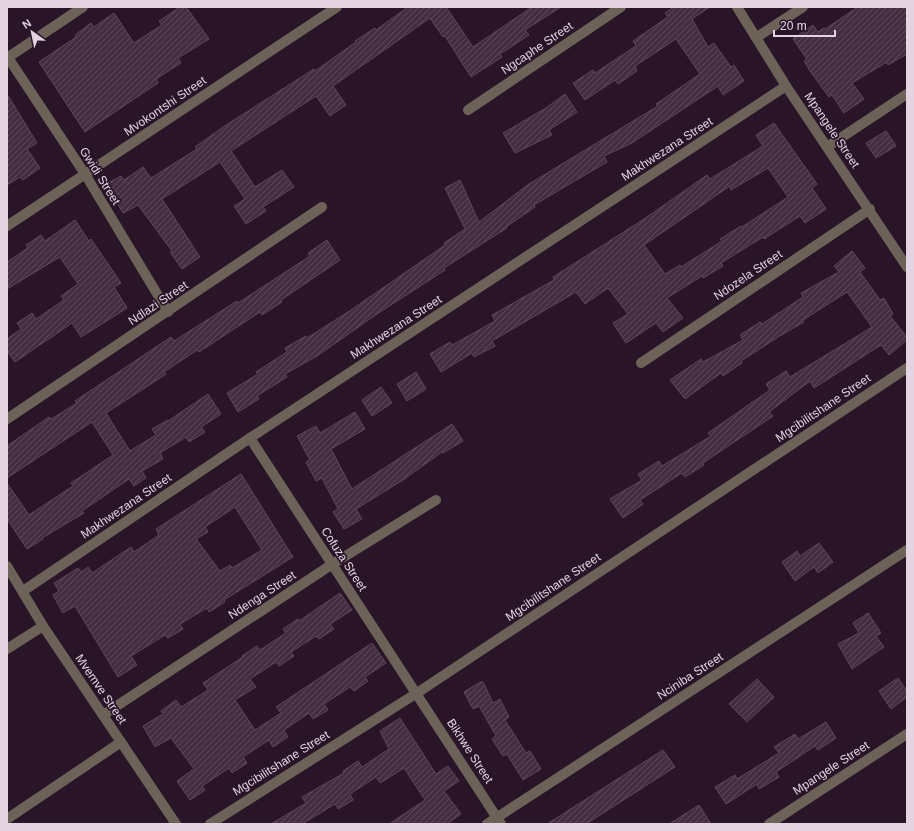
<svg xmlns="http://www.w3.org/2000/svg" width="914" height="831" font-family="Arial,sans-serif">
<defs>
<pattern id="building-hatch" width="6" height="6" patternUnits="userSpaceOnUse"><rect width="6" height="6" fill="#442d43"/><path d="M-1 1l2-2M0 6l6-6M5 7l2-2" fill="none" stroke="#5f4b5e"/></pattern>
</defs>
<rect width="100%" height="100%" fill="#291428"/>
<!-- building -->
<g fill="url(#building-hatch)" stroke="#5e455c" fill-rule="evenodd">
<path d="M180 7H186L209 39 178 58 181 63 156 79 158 83 85 132 39 62 76 37 75 35 91 23 94 27 114 13 134 43 162 25 159 21Z"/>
<path d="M408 7H446L473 47 532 7H561L525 30 529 35 500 54 502 57 471 77 445 36 443 37 430 18 333 86 346 105 330 116 316 96 231 151 255 187 282 170 294 187 263 207 266 211 246 224 234 206 245 199 220 162 162 199 200 257 182 269 170 252 172 251 138 205 123 213 106 184 121 176 124 180 143 167 151 178 197 149 195 147 226 125 314 69 315 71 356 42 355 41 375 28 376 30Z"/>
<path d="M674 7H710L692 19 708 47 714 43 731 67 734 65 744 81 723 95 718 86 632 143 604 156 607 162 534 205 535 207 506 227 507 228 444 268 445 270 377 314 317 356 285 374 287 377 257 396 259 399 238 412 227 393 258 374 256 372 287 352 285 348 306 336 307 338 348 312 445 245 444 243 465 229 445 188 460 180 479 222 529 184 658 106 656 104 700 74 676 39 635 66 637 71 618 84 615 80 585 100 573 83 593 70 595 73 636 46 633 41 668 17 665 13Z"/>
<path d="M858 7H907V54L888 65 887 62 852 83 864 99 844 113 832 95 829 97 810 71 804 61 807 59 793 39 813 25 818 32 824 28 825 29Z"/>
<path d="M7 94 37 143 27 149 40 168 23 180 20 177 7 185Z"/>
<path d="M565 94 577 112 549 130 552 135 515 153 503 133 546 108Z"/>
<path d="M774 123 817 184 812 188 826 209 805 223 800 216 764 239 763 237 721 263 723 266 703 278 702 276 667 298 683 318 663 332 656 323 626 343 613 323 628 314 608 288 585 304 576 292 492 341 495 346 474 357 472 353 441 372 430 354 450 342 452 345 495 321 492 315 554 280 553 277 644 219 707 175 710 179 763 146 756 135ZM768 168 788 197 742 227 741 226 720 239 722 241 681 267 680 265 665 274 644 245 730 186 731 190Z"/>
<path d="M886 131 896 146 876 158 866 143Z"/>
<path d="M75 220 89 241 91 239 121 283 114 287 127 308 81 337 72 323 15 362 7 351V339L21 329 17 323 32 313 36 319 64 300 61 296 78 284 60 257 7 289V262L28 248 26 245 41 235 45 241Z"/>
<path d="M327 240 340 260 281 300 282 302 262 315 260 312 199 352 197 350 164 372 166 374 151 384 106 413 130 451 156 435 152 429 168 420V421L208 394 221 414 201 427 205 432 189 442 186 437 160 453 163 459 142 471 146 478 134 486 129 479 82 511 84 513 42 538 43 539 27 549 7 519V483L29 515 73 486 71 483 113 455 92 422 7 478V446L49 417 51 419 77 403 75 401 171 337 174 341 237 301 238 303 310 256 308 253Z"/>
<path d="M852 251 865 268 860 272 880 300 884 298 893 314 890 316 907 337V340L889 355 881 345 814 388 810 381 769 412 773 416 703 463 704 465 685 477 682 473 640 500 643 504 623 518 610 499 642 480 638 474 659 461 662 466 711 436 708 433 770 390 766 384 786 371 790 377 872 327 847 292 803 320 804 322 783 334 741 361 742 363 723 376 721 373 685 399 670 380 701 359 703 362 743 340 740 335 760 322 762 324 803 297 801 293 839 272 834 266Z"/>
<path d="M416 372 426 389 407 401 397 384Z"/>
<path d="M381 387 392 403 372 416 362 400Z"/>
<path d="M355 412 365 429 331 449 352 489 452 424 463 441 443 453 442 452 403 480 356 509 362 519 344 529 333 512 338 509 322 478 316 481 306 462 310 460 297 436 316 426 320 433Z"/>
<path d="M241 474 293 557 224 600 225 602 209 612 207 608 180 624 183 629 168 638 165 635 131 656 137 665 118 677 75 606 63 613 53 595 59 591 54 583 78 568 81 572 88 567 92 573 131 547 134 552 159 535 156 529ZM235 507 262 550 232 568 230 565 220 571 196 539 208 532 205 527Z"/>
<path d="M819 543 833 562 818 573 814 567 795 581 782 562 797 551 800 556Z"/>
<path d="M340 593 352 610 330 624 334 629 319 639 316 636 291 652 294 656 279 666 276 662 250 679 256 687 235 700 255 730 281 713 276 707 372 643 386 663 365 677 368 681 354 691 350 687 324 704 328 710 313 719 309 713 284 730 288 737 273 747 269 740 243 757 247 763 232 773 229 768 202 786 205 790 190 800 177 781 194 769 171 738 155 747 143 726 163 714 161 711 176 700 181 707 208 690 203 683 243 657 242 656 257 646 260 650 286 633 283 629 298 619 299 621Z"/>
<path d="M868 613 881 633 876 636 884 647 852 669 838 644 859 633 853 623Z"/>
<path d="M898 678 907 691V697L891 709 879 691Z"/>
<path d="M757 679 774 697 747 722 729 704Z"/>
<path d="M480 682H483L493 703 500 699 509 717 505 720 526 753 530 751 541 769 523 780 507 754 503 756 492 739 496 736 479 706 473 709 464 692Z"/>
<path d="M400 718 436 774 448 766 459 781 444 791 461 814 447 824H389L425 800 404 768 380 783 376 777 350 794 353 800 338 809 335 804 302 824H271L306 803 302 797 344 773 343 771 358 761 362 767 389 749 380 731Z"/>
<path d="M826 722 836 738 818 750 815 746 776 772 779 777 759 789 757 784 726 804 715 787 735 775 737 779 779 753 774 747 795 734 798 739Z"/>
<path d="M663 750 675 767 586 824H547Z"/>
<path d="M699 805 711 824H669Z"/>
</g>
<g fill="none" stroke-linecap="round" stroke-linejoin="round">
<!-- minor -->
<g stroke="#6d6257" stroke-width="10">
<path d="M737 7 786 86 907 267"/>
<path d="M757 37 803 7"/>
<path d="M7 56 85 174 168 312"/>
<path d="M7 58 83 7"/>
<path d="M468 110 621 7"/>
<path d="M827 147 907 94"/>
<path d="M7 226 337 7"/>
<path d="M641 363 870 209"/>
<path d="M7 419 322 207"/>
<path d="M250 438 501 824"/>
<path d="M7 566 43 626 176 824"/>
<path d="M23 591 250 438 786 86"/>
<path d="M7 649 43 626"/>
<path d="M103 715 331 565 436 500"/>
<path d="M7 819 121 742"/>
<path d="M210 824 417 693 907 368"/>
<path d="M487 824 907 550"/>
<path d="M769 824 907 734"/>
</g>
</g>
<g text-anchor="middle" stroke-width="3.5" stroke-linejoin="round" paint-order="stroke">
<!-- street labels -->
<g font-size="12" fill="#e4d4e2" stroke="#291428">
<text transform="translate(537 48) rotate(-34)" y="4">Ngcaphe Street</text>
<text transform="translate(165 106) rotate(-34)" y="4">Mvokontshi Street</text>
<text transform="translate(832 130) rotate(56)" y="4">Mpangele Street</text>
<text transform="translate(667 149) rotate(-33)" y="4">Makhwezana Street</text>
<text transform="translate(100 176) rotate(58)" y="4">Gwidi Street</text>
<text transform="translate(748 275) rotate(-34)" y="4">Ndozela Street</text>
<text transform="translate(158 303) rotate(-34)" y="4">Ndlazi Street</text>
<text transform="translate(396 327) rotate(-33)" y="4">Makhwezana Street</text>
<text transform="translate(823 408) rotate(-34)" y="4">Mgcibilitshane Street</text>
<text transform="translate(126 506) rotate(-34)" y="4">Makhwezana Street</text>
<text transform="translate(344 559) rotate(57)" y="4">Cofuza Street</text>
<text transform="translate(553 587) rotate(-34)" y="4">Mgcibilitshane Street</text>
<text transform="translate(262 595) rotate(-33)" y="4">Ndenga Street</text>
<text transform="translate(690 676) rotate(-33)" y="4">Nciniba Street</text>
<text transform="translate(101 689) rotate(56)" y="4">Mvemve Street</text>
<text transform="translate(470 751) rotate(57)" y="4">Bikhwe Street</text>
<text transform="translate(281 763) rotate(-32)" y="4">Mgcibilitshane Street</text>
<text transform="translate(831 768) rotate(-33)" y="4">Mpangele Street</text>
</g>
</g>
<!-- border -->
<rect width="914" height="831" fill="none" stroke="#e4d4e2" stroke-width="16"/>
<!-- north arrow -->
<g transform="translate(32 32) rotate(327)" stroke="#291428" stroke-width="3" paint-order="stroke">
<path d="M0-3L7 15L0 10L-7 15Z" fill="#e4d4e2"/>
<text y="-6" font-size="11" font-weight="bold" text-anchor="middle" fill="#e4d4e2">N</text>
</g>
<!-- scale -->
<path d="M774 30v6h61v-6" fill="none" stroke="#e4d4e2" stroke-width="2"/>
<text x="780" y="30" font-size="12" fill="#e4d4e2" stroke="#291428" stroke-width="3" paint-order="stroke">20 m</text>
</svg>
